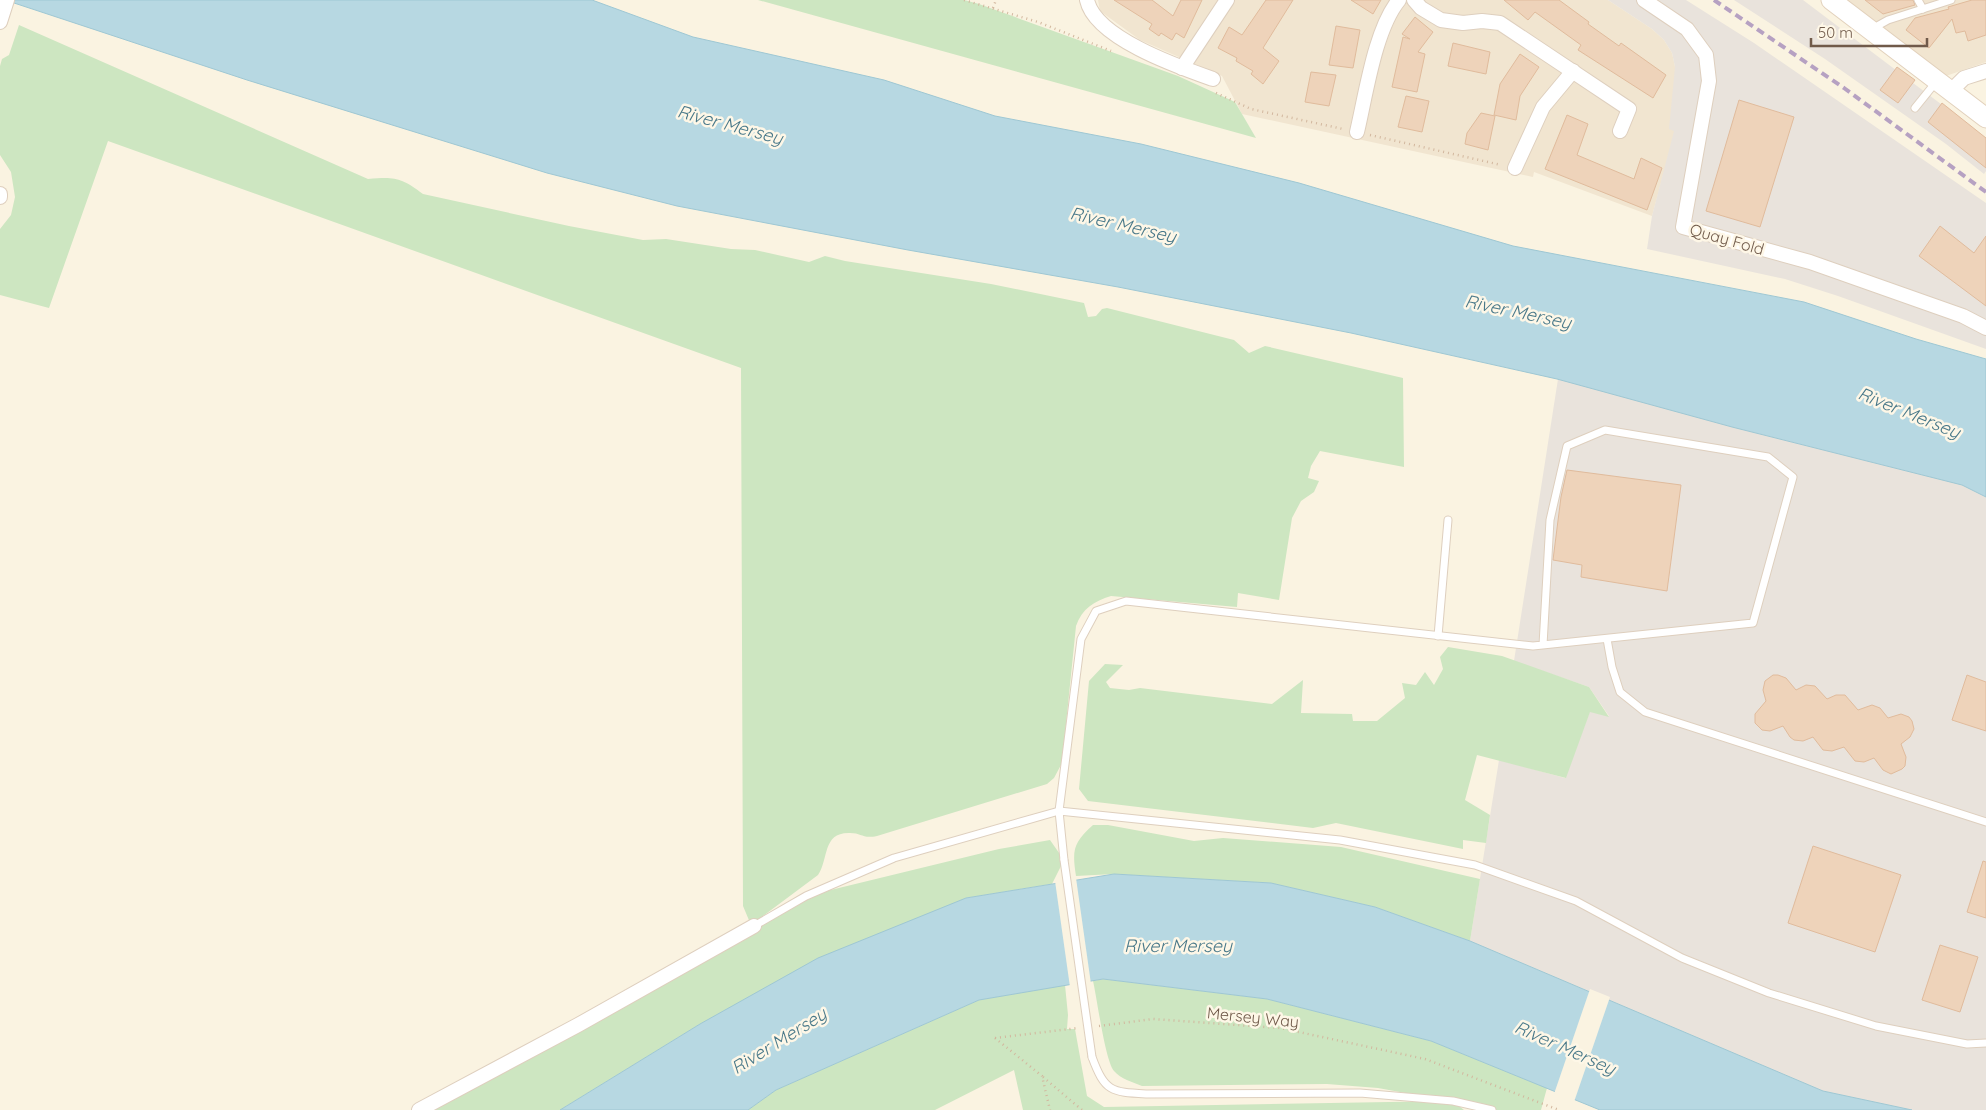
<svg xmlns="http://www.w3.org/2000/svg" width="1986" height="1110" font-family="Quicksand,sans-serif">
<rect width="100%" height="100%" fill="#faf3e1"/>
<!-- residential -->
<g fill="#f1e5d0">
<path d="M1098 0H1608L1652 29 1664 40 1672 53 1675 67V131L1652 216 1534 172 1533 177 1242 114 1222 76 1140 40 1100 11Z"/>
<path d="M1837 0H1986V62L1946 76Z"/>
</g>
<!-- industrial -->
<g fill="#e9e3dc">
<path d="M1608 0H1686L1754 43 1986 203V349L1838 296 1785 279 1647 249 1652 216 1674 131 1669 129 1675 67 1672 53 1664 40 1652 29Z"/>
<path d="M1734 0H1803L1986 138V171L1984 174 1946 144 1825 59Z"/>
<path d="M1558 379 1732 427 1963 485 1986 497V1110H1912L1823 1091 1470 941 1499 760 1565 778 1590 711 1609 716 1589 687 1514 661Z"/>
</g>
<!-- green -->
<g fill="#cde6c1">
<path d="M758 0H964L979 4 1178 76 1235 102 1256 138Z"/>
<path d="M19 25 368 179C395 177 400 177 423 194L569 226 643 240 666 239 731 249 755 250 809 262 825 256 845 261 991 284 1084 303 1088 317 1096 316 1102 309 1107 308 1234 340 1249 353 1265 346 1403 378 1404 467 1320 451 1311 466 1308 478 1319 481 1314 492 1301 501 1292 518 1279 600 1238 593 1237 607 1111 596C1094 601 1082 609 1076 626L1062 763 1054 778 1047 784 877 836C862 839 862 833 850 833 822 832 829 859 818 875L751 925 743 906 741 368 108 141 49 308 0 295V229L11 215 15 197 11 172 0 155V66L2 59 9 55Z"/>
<path d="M1448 647 1502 656 1589 687 1609 717 1590 712 1566 778 1477 755 1465 800 1490 815 1486 843 1463 840V849L1336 823 1313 828 1088 801 1079 789 1089 681 1105 664 1123 665 1106 682 1110 688 1129 690 1140 688 1272 704 1303 680 1301 713 1352 714 1353 721H1377L1405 698 1402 683 1416 685 1425 672 1434 685 1443 669 1440 657Z"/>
<path d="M1093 825H1108L1194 841 1223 838 1341 847 1480 879 1470 941 1375 907 1271 883 1114 874 1076 876C1072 850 1073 843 1093 825Z"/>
<path d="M1050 840 1064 860 1052 884 966 898 700 1024 560 1110H419L806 896 999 849Z"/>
<path d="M1103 979 1267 999 1431 1041 1547 1088 1541 1110H1492L1454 1102 1464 1110H1023L1014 1070 935 1110H748L776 1090 979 1000 1065 985 1068 1015 1067 1029H1075L1087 1096 1104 1107 1449 1101 1378 1088 1327 1084 1142 1086C1132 1082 1121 1079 1114 1071 1105 1060 1097 998 1093 981Z"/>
</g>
<!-- water -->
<g fill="#b7d8e2" stroke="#9ec7d3">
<path d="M5 0H592L693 37 884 80 995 116 1141 144 1299 183 1513 246 1804 302 1916 339 1986 359V497L1962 485 1732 427 1557 379 1351 333 1118 287 908 250 677 206 547 173 247 80Z"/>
<path d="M1114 874 1271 883 1375 907 1470 941 1823 1091 1912 1110H1600L1431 1041 1267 999 1103 979 979 1000 776 1090 748 1110H560L700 1024 818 958 966 898Z"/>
</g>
<!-- pier -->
<g fill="#faf3e1">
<path d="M1076 878 1091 984 1070 987 1055 881Z"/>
<path d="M1590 989 1610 997 1574 1102 1554 1094Z"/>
</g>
<!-- building -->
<g fill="#eed3ba" stroke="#e0bb9c">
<path d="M1114 0H1152L1173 16 1181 0H1202L1184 38 1176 33 1172 40 1161 33 1159 36 1149 29 1152 24Z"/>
<path d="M1266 0H1293L1263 48 1279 61 1263 84 1251 74 1253 71 1236 61 1237 58 1218 48 1229 27 1242 35Z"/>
<path d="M1351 0H1381L1373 14Z"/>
<path d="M1504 0H1559L1589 22 1588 24 1619 46 1621 43 1666 75 1653 98 1578 50 1581 45 1535 12 1528 20Z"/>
<path d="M1865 0H1913L1915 5 1883 14Z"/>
<path d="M1972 0H1986V35L1968 41 1965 31 1956 33 1952 19 1929 48 1906 30 1915 18 1949 9 1948 7Z"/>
<path d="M1415 17 1433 32 1418 52 1425 54 1417 92 1392 87 1403 37 1410 39 1402 34Z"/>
<path d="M1336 26 1360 30 1353 68 1329 65Z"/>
<path d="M1453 43 1490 52 1486 74 1448 66Z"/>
<path d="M1520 54 1539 67 1520 96 1516 120 1494 115 1500 84Z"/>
<path d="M1897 67 1915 80 1898 103 1880 90Z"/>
<path d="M1311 72 1336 75 1329 106 1305 102Z"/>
<path d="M1406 96 1429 101 1422 132 1398 127Z"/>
<path d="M1739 100 1794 117 1760 227 1706 211Z"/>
<path d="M1942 103 1986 138V168L1928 122Z"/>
<path d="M1481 113 1495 116 1488 150 1465 144 1467 133Z"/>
<path d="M1567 115 1588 124 1577 155 1634 179 1641 158 1662 168 1647 210 1545 169Z"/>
<path d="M1940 226 1974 253 1986 236V306L1919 256Z"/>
<path d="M1567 470 1681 485 1667 591 1581 577 1582 565 1553 560 1561 497Z"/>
<path d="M1773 675H1778L1786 678 1796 690 1806 685 1815 686 1827 699 1836 695H1845L1858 710 1872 705 1880 708 1888 718 1901 714 1909 717 1912 721 1914 729 1910 737 1901 744 1906 757 1905 766 1902 769 1891 774 1883 770 1874 758 1864 762 1855 761 1844 747 1832 751 1823 750 1813 737 1803 741 1794 740 1790 737 1783 726 1770 731 1762 730 1755 723V714L1766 701 1763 690 1765 681Z"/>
<path d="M1967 675 1986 682V731L1952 720Z"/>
<path d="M1813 846 1901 875 1875 952 1788 923Z"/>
<path d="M1983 861 1986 862V918L1967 912Z"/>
<path d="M1940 945 1978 957 1960 1012 1922 1000Z"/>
</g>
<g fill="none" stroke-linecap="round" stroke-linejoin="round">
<!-- lane casing -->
<g stroke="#decfbe" stroke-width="9">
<g id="lane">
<path d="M1918 0 1923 9"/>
<path d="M1874 31 1879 25 1888 20 1951 0"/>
<path d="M1915 108 1936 82"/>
<path d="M1438 636 1448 520"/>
<path d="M1607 639 1612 667 1620 692 1645 712 1986 822"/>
<path d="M1064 860 1059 811 1081 639 1096 611 1126 601 1533 646 1753 623 1793 477 1768 457 1605 430 1567 446 1550 520 1543 645"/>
<path d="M754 926 806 896 894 858 1059 811 1340 840 1475 865 1576 901 1682 958 1769 993 1876 1026 1967 1044 1986 1043"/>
<path d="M1092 1057C1105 1092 1111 1092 1147 1094L1360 1093 1453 1101 1492 1110"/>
</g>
</g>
<!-- street casing -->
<g stroke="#decfbe" stroke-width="16">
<g id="street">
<path d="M1087 0C1095 38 1179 67 1213 79"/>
<path d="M1414 0 1421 8 1441 20 1463 23 1482 21 1500 23 1629 109 1620 131"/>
<path d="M1644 0 1687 29 1706 55 1709 81 1683 227 1810 262 1963 316 1986 328"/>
<path d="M0 22 7 0"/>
<path d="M1182 68 1227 0"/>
<path d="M1952 90 1964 78 1986 71"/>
<path d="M1357 132C1366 94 1375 29 1399 0"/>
<path d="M1515 168 1543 107 1573 71"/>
<path d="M0 194V197"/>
<path d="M419 1110 578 1025 754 926"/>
</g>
</g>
<!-- secondary casing -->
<g stroke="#e2d1bc" stroke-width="21">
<path id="secondary" d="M1831 0 1986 118"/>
</g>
<!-- path -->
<g stroke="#d2b79e" stroke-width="2.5" stroke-dasharray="1 4" stroke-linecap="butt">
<path d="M964 0 1038 22 1111 51"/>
<path d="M993 8 996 0"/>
<path d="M1216 93 1251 109 1343 129"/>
<path d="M1370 135 1501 165"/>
<path d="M1099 1026 1153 1019 1280 1028 1425 1059 1559 1110"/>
<path d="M995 1038 1078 1028"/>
<path d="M995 1038 1042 1076 1050 1110"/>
<path d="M1043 1077 1082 1110"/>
</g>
<!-- lane -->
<use href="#lane" stroke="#fff" stroke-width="7"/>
<!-- street -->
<use href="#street" stroke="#fff" stroke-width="14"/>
<!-- secondary -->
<use href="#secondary" stroke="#fff" stroke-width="19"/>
<!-- rail -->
<path stroke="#b6a1c2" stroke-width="4" stroke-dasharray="8 5" stroke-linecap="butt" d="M1714 0 1844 88 1986 192"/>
<!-- lane-bridge casing -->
<g stroke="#decfbe" stroke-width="9" stroke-linecap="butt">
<path id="lane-bridge" d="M1064 860 1092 1057"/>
</g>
<!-- lane-bridge -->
<use href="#lane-bridge" stroke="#fff" stroke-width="7"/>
</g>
<g text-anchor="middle" stroke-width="5" stroke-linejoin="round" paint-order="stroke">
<!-- street labels -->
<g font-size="16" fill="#705a4a" stroke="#fef7e7">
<text transform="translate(1727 239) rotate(16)" y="6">Quay Fold</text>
<text transform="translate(1253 1017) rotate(6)" y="6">Mersey Way</text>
</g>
<!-- water labels -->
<g font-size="18" font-style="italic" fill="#487889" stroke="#fef7e7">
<text transform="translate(730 125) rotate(15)" y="6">River Mersey</text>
<text transform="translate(1123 225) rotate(13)" y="6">River Mersey</text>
<text transform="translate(1518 312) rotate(12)" y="6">River Mersey</text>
<text transform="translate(1909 413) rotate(22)" y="6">River Mersey</text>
<text x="1178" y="952">River Mersey</text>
<text transform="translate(779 1041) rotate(-32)" y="6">River Mersey</text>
<text transform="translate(1565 1048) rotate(24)" y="6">River Mersey</text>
</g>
</g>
<!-- scale -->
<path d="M1811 38v8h116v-8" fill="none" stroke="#705a4a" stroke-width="2.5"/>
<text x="1818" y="38" font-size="15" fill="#705a4a" stroke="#fef7e7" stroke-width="4" paint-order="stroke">50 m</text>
</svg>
